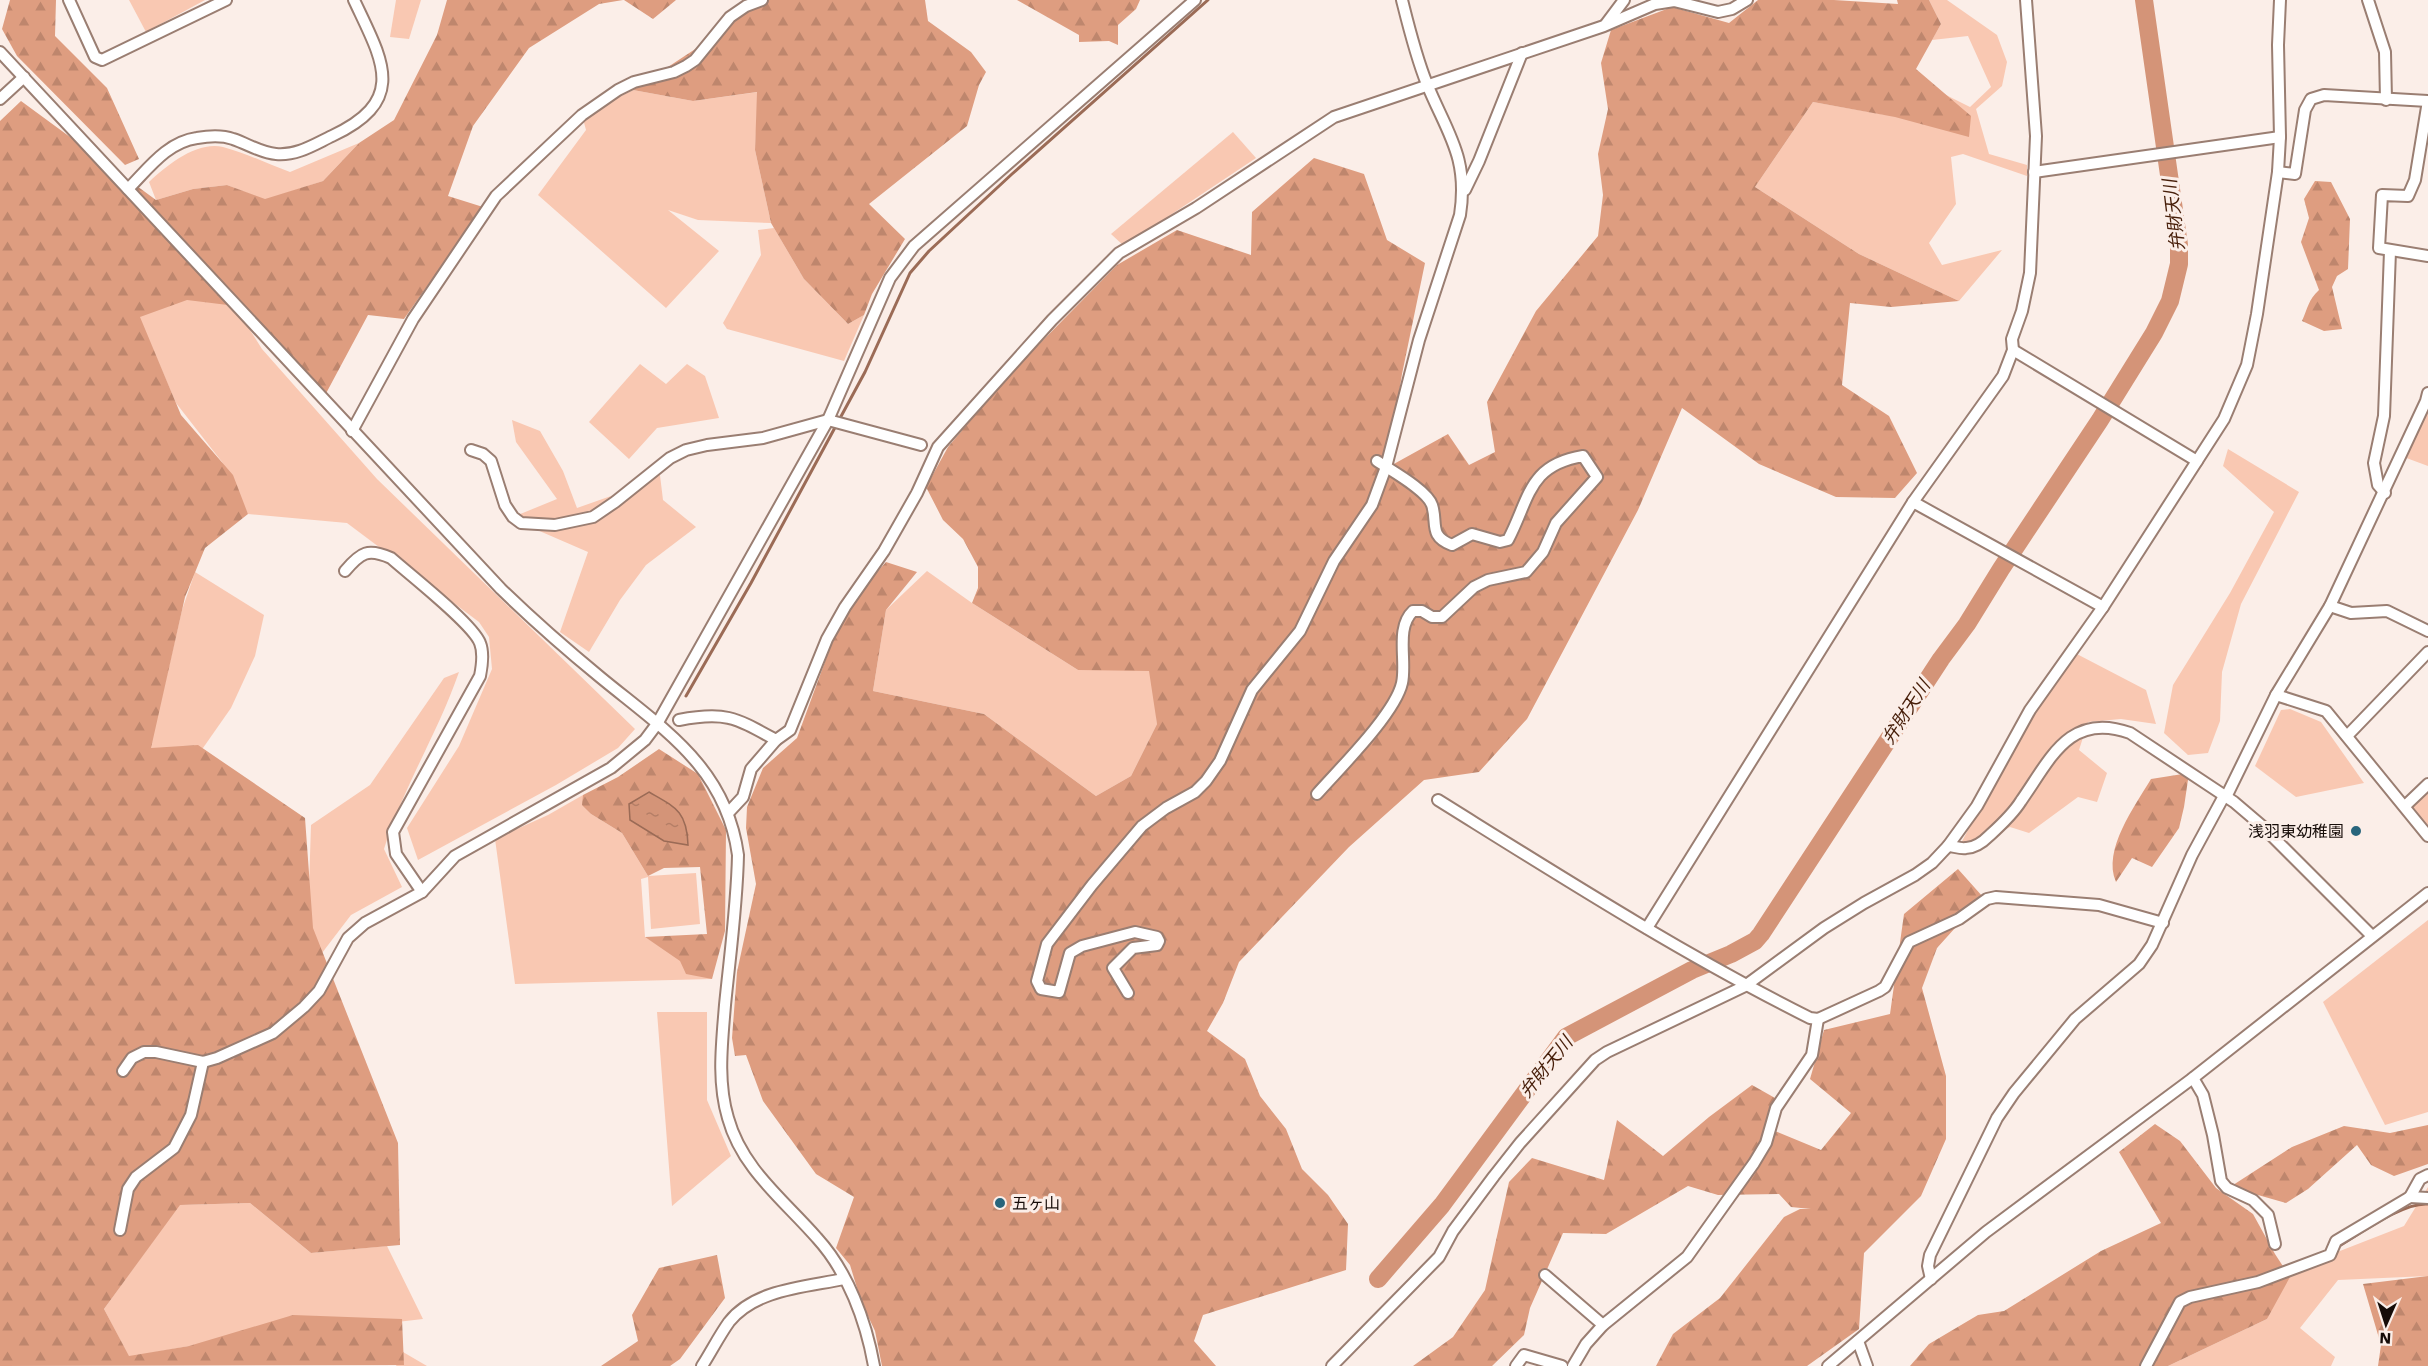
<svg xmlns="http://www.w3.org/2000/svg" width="2428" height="1366" font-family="'Work Sans','Noto Sans JP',sans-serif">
<defs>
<pattern id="forest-firs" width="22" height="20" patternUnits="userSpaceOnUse" patternTransform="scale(1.5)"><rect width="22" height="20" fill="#de9d80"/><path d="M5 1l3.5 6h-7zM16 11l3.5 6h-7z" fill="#be866d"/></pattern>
<pattern id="water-ripples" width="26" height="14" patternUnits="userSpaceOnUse" patternTransform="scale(1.5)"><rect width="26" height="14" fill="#d49478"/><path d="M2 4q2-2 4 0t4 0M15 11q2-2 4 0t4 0" fill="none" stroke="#b57e66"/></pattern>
</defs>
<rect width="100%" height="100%" fill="#fbeee8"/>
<!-- green -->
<g fill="#f9c8b2">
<path d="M129 0H205L146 32Z"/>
<path d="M396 0H421L409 39 390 37Z"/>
<path d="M1929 0H1947L1997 35 2007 62 2002 86 1976 109 1989 154 2027 165V176L1963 154 1951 157 1956 204 1929 243 1942 265 2002 250 1959 301 1859 254 1755 187 1813 102 1886 115 1900 72 1970 107 1991 87 1968 36 1932 40 1941 24Z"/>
<path d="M633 90 693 101 758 92 755 150 771 223 698 220 668 210 719 251 666 308 538 195 586 130 582 115Z"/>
<path d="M1233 132 1256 158 1124 246 1111 234Z"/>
<path d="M359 143 323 181 265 200 227 185 193 189 156 200 149 182C167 165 197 141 223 147 246 153 268 164 290 172Z"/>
<path d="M774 228 804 279 848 324 864 315 844 361 727 329 723 323 761 255 758 230Z"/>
<path d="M180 294 231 300 262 349 377 479 635 729 618 748 556 785 418 860 407 828 459 746 492 669 489 637 479 622 347 523 248 514 222 462 176 403 139 317Z"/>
<path d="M640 364 666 384 687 364 705 376 719 418 657 428 629 459 589 422Z"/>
<path d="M2428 402V466L2401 456Z"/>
<path d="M512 420 540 431 563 471 577 508 628 490 659 467 663 500 696 527 646 565 620 600 589 652 560 632 588 552 521 523 513 517 557 499 516 442Z"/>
<path d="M2228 449 2299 492 2241 604 2222 672 2220 721 2208 753 2188 755 2164 733 2173 685 2230 593 2274 512 2223 466Z"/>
<path d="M927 571 972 603 1078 670 1154 666 1157 724 1131 776 1096 796 984 714 873 691 886 610Z"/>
<path d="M195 572 264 615 255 656 231 708 203 748H150L182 610Z"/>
<path d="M2073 652 2146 690 2156 724 2121 719 2088 722 2079 750 2107 773 2097 802 2078 797 2029 833 2010 827 1974 846 1959 847 2035 703Z"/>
<path d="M459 672C438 733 403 787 384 849L402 887 351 915 322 953 308 918 311 825 370 785 444 678Z"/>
<path d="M2290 709 2321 722 2364 783 2296 797 2255 766 2281 710Z"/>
<path d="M2428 790V827L2412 807Z"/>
<path d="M583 795V805L591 814 622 833 648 876 696 873 700 924 651 929 648 877 641 879 645 937 712 979 515 984 495 839 548 815Z"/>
<path d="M2428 920V1112L2385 1125 2323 1002Z"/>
<path d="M657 1012H707V1100L731 1156 672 1206Z"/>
<path d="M2428 1187V1276L2338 1280 2300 1328 2335 1357 2331 1366H2168L2267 1319 2286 1272 2404 1226Z"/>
<path d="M250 1203 311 1253 387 1246 423 1319 189 1346 129 1357 104 1309 179 1205Z"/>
<path d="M403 1352 427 1366H396Z"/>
</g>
<!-- forest -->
<g fill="url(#forest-firs)">
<path d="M10 0H56L55 36 107 88 139 159 125 165 17 56 2 29Z"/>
<path d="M447 0H623L599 4 529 48 473 126 448 196 483 207 404 319 368 315 323 399 244 307 187 300 140 317 181 415 233 475 248 514 205 548 185 597 151 748 198 745 305 818 313 928 398 1143 400 1245 311 1253 250 1203 180 1205 104 1309 129 1356 189 1346 293 1315 402 1319 404 1365 0 1366V121L21 101 156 200 193 189 227 185 265 199 323 181 359 143 394 120 437 35Z"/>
<path d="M624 0H676L653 19Z"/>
<path d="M751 0H925L928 21 971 52 986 72 979 85 967 126 869 204 905 239 872 294 864 315 848 324 804 279 771 223 755 150 757 92 693 101 633 90 712 38Z"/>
<path d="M1017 0H1140L1136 9 1118 25V45L1109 41 1079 42V35Z"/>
<path d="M1758 0H1834L1898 4 1897 0H1929L1941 24 1916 69 1971 116 1969 137 1895 117 1813 102 1755 187 1859 254 1959 301 1891 307 1850 303 1842 385 1889 416 1917 473 1895 498 1836 497 1759 464 1682 408 1638 510 1527 719 1479 772 1424 780 1349 847 1239 962 1223 1003 1207 1031 1245 1059 1260 1096 1286 1129 1302 1169 1328 1195 1348 1224 1346 1270 1203 1315 1194 1341 1216 1366H882L875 1331 861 1301 850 1265 836 1248 854 1197 816 1174 763 1101 746 1055 735 1056 732 1038 737 972 756 884 746 828 747 807 763 768 797 738 845 607 886 562 917 572 886 610 873 691 984 714 1096 796 1131 776 1157 724 1149 671 1078 670 972 603 978 588V567L963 539 943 520 926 487 948 447 1008 376 1117 265 1177 230 1251 255 1252 212 1314 158 1364 174 1387 240 1425 263 1402 374 1388 463 1392 465 1448 434 1469 465 1495 452 1487 402 1536 311 1598 236 1603 195 1598 154 1608 109 1601 63 1611 30 1672 7 1729 23Z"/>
<path d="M2315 181 2331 182 2350 219 2348 269 2337 276 2332 287 2342 329 2324 331 2302 321C2308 308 2308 300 2319 290L2301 242 2309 218 2304 199Z"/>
<path d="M659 749 698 774 726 830 725 931 712 979 686 974 680 961 645 937 707 934 700 867 664 868 648 876 622 833 591 814 582 805 583 795 618 777Z"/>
<path d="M2189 773 2184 807 2179 828 2152 867 2132 858 2116 882C2102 850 2135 806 2151 779Z"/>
<path d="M1958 869 1983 897 1937 948 1922 988 1946 1076V1139L1921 1196 1864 1253 1859 1329 1807 1366H1656L1673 1334 1720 1298 1784 1217 1800 1209H1811L1791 1207 1779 1194 1718 1195 1688 1186 1606 1234 1563 1233 1530 1308 1524 1335 1492 1366H1413L1453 1337 1485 1290 1509 1182 1532 1158 1604 1180 1617 1120 1663 1156 1709 1117 1752 1085 1775 1098V1131L1821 1150 1851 1113 1810 1079 1824 1030 1890 1014 1904 914Z"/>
<path d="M2155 1124 2180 1141 2216 1188 2253 1214 2275 1254 2290 1277 2267 1319 2168 1366H1910L1929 1344 1978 1315 2004 1311 2101 1251 2161 1223 2119 1152Z"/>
<path d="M2428 1125V1164L2394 1176 2371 1165 2357 1145 2308 1189 2286 1203 2230 1187 2292 1147 2344 1126 2390 1133Z"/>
<path d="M717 1255 725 1298 680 1359 670 1366H601L638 1341 632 1315 659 1268Z"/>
<path d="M2428 1276V1366H2378L2381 1345 2363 1284Z"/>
</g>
<!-- water -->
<path fill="url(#water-ripples)" stroke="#9b6b56" stroke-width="1.5" d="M649 792C675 807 687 811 688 845L664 841 630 820 629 804Z"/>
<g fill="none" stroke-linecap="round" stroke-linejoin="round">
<!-- stream -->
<g stroke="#9b6b56" stroke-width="3">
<path d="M686 696 751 583 865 372 910 273 929 251 1012 174 1208 0"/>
<path d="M2339 1246C2361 1233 2403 1202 2428 1204"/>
</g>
<!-- river -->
<path stroke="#d49478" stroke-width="18" d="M1378 1279 1442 1205 1566 1037 1692 970 1731 954 1755 941 1761 934 1941 659 1967 624 2001 569 2100 420 2154 333 2170 301 2179 264V245L2144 0"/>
<!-- minor casing -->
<g stroke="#9a7e72" stroke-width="14">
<g id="minor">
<path d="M69 0 95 57 102 60 226 0"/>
<path d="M2368 0 2385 52 2386 100"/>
<path d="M1606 24 1624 0"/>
<path d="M0 52 501 589C533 620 566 649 600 677 663 729 726 767 738 855 737 905 730 955 725 1005 722 1043 717 1081 728 1118 742 1169 784 1200 817 1238 848 1272 866 1321 874 1366"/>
<path d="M0 99 24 77"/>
<path d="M2428 101 2415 180 2408 196 2382 195 2379 248 2428 256"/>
<path d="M2034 172 2280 137"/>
<path d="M2278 172 2295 174 2305 110 2311 99 2324 95 2428 101"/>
<path d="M128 189C148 169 167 142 197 138 208 136 222 135 233 139 248 144 261 153 276 154 297 156 315 144 332 136 409 100 382 60 354 0"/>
<path d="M1465 190 1479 161 1522 53"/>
<path d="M2013 350 2197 461"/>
<path d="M352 431 413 319 496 196 582 115 618 90 634 82 674 72 686 66 695 60 730 17 746 6 762 0"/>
<path d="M471 450 483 454 491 461 505 505 513 517 521 523 555 525 593 517 615 502 670 458 686 450 707 445 763 438 828 420 921 445"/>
<path d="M2385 493 2378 485 2374 463 2384 416 2390 251"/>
<path d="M1913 502 2103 607"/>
<path d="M345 571C361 552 368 548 391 558 409 574 473 624 480 643 484 653 482 666 480 676L393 832 396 854 422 892"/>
<path d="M2330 606 2351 613 2387 611 2428 631"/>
<path d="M2276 695 2326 711 2428 836"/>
<path d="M679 720C726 711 736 718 776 740L790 730 827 639 845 607 884 551 917 493 938 447 1052 320 1119 253 1196 208 1334 117 1604 26 1655 4 1674 1 1718 12 1732 9 1747 0"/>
<path d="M2347 736 2428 652"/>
<path d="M1317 794C1339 769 1395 714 1402 683 1407 661 1395 628 1413 611H1422L1432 617H1442L1474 587 1488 580 1526 572 1543 552 1556 523 1597 477 1583 456C1528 465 1530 498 1508 540L1500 542 1472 534 1452 545C1428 536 1438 523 1432 505 1427 490 1390 470 1377 461"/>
<path d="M2226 797 2276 695 2330 606 2426 401 2428 393"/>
<path d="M1438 800C1560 876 1682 954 1810 1018L1818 1019 1879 991 1885 987 1909 942 1959 919 1987 899 1996 897 2099 905 2163 923"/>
<path d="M2405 806 2428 784"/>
<path d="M729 812 743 797 751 769 776 740"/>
<path d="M1948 846C1953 846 1960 849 1966 848 1975 848 1984 841 1990 835 2001 825 2013 814 2021 801 2050 760 2069 711 2130 733L2234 802 2261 825 2371 935"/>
<path d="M1647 928 1913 502 2003 376 2013 350 2012 339 2022 311 2030 273 2036 136 2026 0"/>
<path d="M1128 993 1113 968 1133 948 1157 945 1159 941 1157 937 1135 932 1082 946 1070 953 1059 992 1041 989 1037 981 1047 944 1092 885 1142 826 1166 808 1195 792 1206 781 1220 761 1252 690 1300 631 1334 561 1372 505 1386 467 1419 340 1460 215C1469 157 1447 133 1427 84 1416 57 1409 28 1402 0"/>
<path d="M123 1071 132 1058 144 1052H156L203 1062 217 1058 273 1033 304 1007 319 991 348 938 365 923 422 892 455 856 611 768 645 740 657 724 828 420 890 278 914 246 1195 0"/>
<path d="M2193 1078 2203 1095 2213 1135 2221 1181 2227 1188 2253 1200 2268 1215 2275 1244"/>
<path d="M2410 1197 2428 1198"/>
<path d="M120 1230 128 1189 136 1177 174 1148 191 1115 203 1062"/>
<path d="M1545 1275 1603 1325"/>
<path d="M1931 1279 1928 1266 1930 1255 1997 1118 2014 1093 2075 1019 2139 964 2152 945 2192 855 2224 796"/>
<path d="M1858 1341 1867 1366"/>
<path d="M702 1366C711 1352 719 1336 729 1322 755 1289 806 1287 844 1279"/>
<path d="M1332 1366 1439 1257 1453 1231 1494 1176 1520 1143 1595 1060 1607 1052 1745 986 1824 928 1864 903 1915 875 1932 863 1948 846 1977 806 2030 710 2103 607 2224 419 2247 365 2257 314 2278 172 2280 137 2278 45 2280 0"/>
<path d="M1516 1366 1524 1355 1562 1366"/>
<path d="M1573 1366 1586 1344 1603 1325 1687 1257 1754 1163 1766 1143 1776 1108 1812 1055 1818 1019"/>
<path d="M1828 1366 1986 1232 2193 1078 2428 893"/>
<path d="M2146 1366 2180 1302 2190 1297 2258 1282 2330 1255 2336 1241 2410 1197 2420 1179 2428 1175"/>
</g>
</g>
<!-- minor -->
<use href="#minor" stroke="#fff" stroke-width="10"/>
</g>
<!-- markers -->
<g fill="#28657c" stroke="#fbeee8" stroke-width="2">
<circle cx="2356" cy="831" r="6"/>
<circle cx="1000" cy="1203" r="6"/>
</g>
<g text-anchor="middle" stroke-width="6" stroke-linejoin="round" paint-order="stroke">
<!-- poi labels -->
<g font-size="16" fill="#160c08" stroke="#fbeee8" text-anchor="end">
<text x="2344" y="837">浅羽東幼稚園</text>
<text x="1012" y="1209" text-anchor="start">五ヶ山</text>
</g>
<!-- water labels -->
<g font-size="18" font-style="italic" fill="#471e09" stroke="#fbeee8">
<text transform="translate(2174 215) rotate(-97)" y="6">弁財天川</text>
<text transform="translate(1906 712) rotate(-57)" y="6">弁財天川</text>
<text transform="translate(1546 1067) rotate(-51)" y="6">弁財天川</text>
</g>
</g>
<!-- north arrow -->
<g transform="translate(2386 1324) rotate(183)" stroke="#fbeee8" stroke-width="4.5" paint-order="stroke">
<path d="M0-4.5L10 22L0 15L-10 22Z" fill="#160c08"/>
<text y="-9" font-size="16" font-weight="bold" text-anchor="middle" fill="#160c08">N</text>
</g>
</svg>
